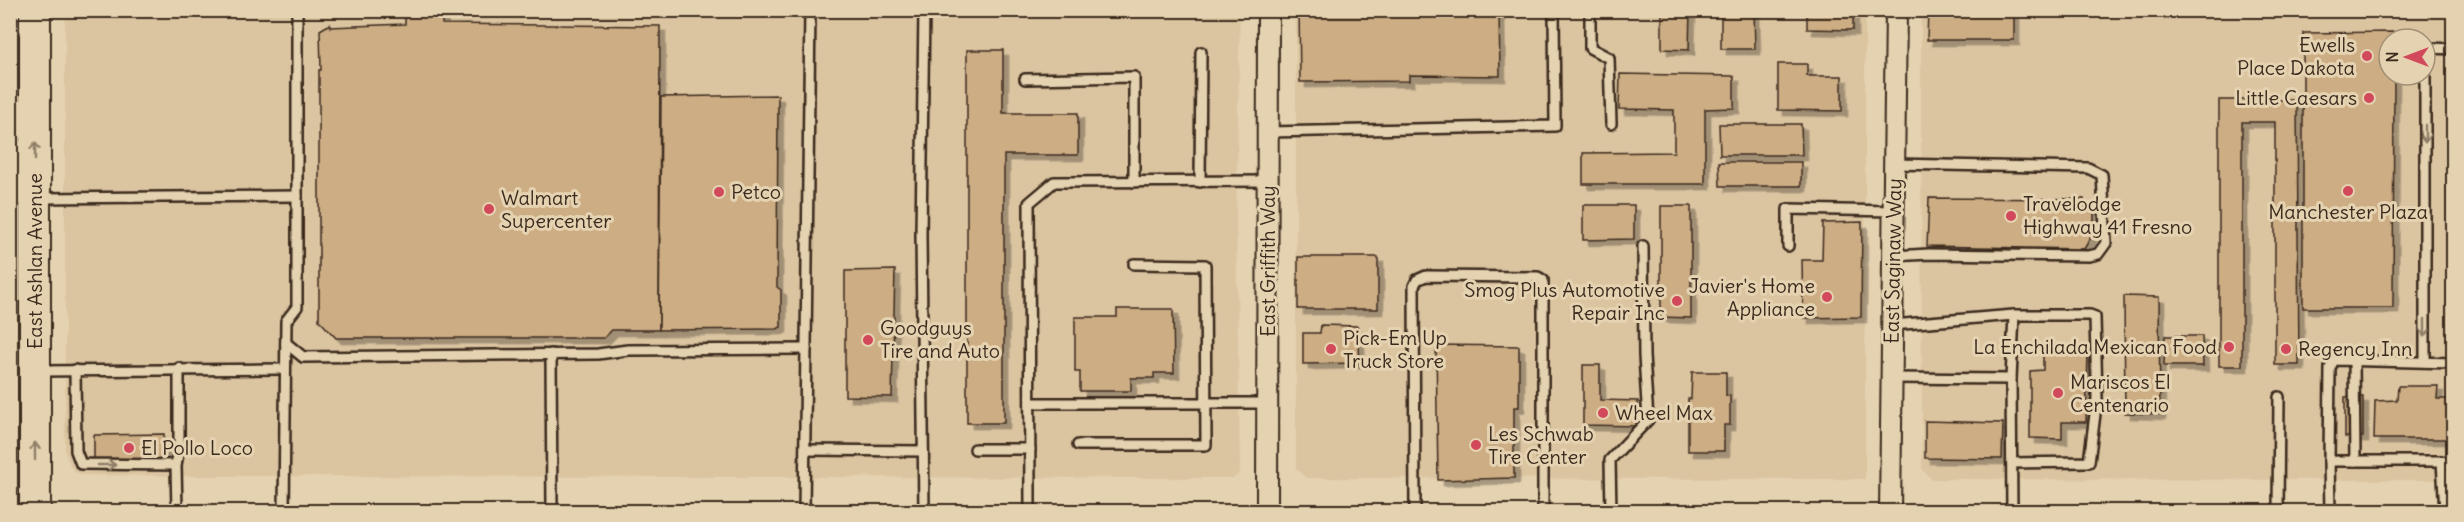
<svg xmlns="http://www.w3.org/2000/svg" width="2464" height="522" font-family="Delius,sans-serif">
<defs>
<filter id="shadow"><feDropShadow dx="5.5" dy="5.5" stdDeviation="0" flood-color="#0004"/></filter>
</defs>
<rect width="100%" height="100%" fill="#e5d2b0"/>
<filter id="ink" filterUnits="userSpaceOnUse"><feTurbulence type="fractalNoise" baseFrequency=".0167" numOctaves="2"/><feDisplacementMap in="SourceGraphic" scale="12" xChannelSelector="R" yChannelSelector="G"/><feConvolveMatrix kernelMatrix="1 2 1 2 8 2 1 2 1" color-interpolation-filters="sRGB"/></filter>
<g filter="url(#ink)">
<!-- built -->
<g fill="#dbc4a0" fill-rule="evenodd">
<path d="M65 11H1240L1236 218 1240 470 1238 475 1233 478 207 476 85 475 77 473 71 467 65 452Z"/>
<path d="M1296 11H1865V479L1306 478 1296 468Z"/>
<path d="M1921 11H2453V480L1931 479 1922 469ZM2389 39H2425V75H2389Z"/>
</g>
<!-- building -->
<g fill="#cdad84" stroke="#3b2a1e" stroke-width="1.5" filter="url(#shadow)">
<path d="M405 10H442V24L660 26 659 330H612L604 338H336L319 320V70H321L320 30 330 24V27L405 24Z"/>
<path d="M1299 10H1499L1500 76 1409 75V81L1300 82Z"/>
<path d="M1662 10H1690L1689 50 1662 49Z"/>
<path d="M1721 10H1754L1755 49H1721Z"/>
<path d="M1807 10H1853V30L1807 29Z"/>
<path d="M1928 10H2014V40H1927Z"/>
<path d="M2394 32V39H2389V75H2394L2393 308H2303V33Z"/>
<path d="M967 50H1003V113H1078V155H1004V423H967Z"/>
<path d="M1778 64H1807V76H1842V111L1778 110Z"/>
<path d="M1620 74 1734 76V108L1705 109V184H1583V153L1674 152V110L1619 109Z"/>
<path d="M778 95 777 287 781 290V327L777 329 659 330 661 97Z"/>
<path d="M2219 100H2297L2299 365H2275V122H2242V366H2219Z"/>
<path d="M1719 124H1801L1802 155H1720Z"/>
<path d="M1719 162H1801V186H1720Z"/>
<path d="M1929 198 2084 199 2085 208 2094 206V223L2090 239 2084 249 1927 246Z"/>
<path d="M1583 205H1634V239L1583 240Z"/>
<path d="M1661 206H1691V318L1661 317Z"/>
<path d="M1862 222 1861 317 1803 318 1802 260H1822L1823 223Z"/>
<rect x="1298" y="257" width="80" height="52"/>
<path d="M895 270 892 397 845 396V271Z"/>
<path d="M2124 296 2159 297 2160 414 2125 413Z"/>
<path d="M1117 309H1173L1174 373H1154V378H1131V391H1080V372H1075V317H1117Z"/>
<path d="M1321 325 1358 326 1360 363 1303 364V333H1320Z"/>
<path d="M2165 336H2202L2203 366H2164Z"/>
<path d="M1436 345 1519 346V407H1514V478L1438 480Z"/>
<path d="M2043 354H2088L2086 422H2062V439L2030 438V371L2043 370Z"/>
<path d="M1583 365H1600V400L1638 401V426L1583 425Z"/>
<path d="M1692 372H1726V396L1730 395V425H1724V451H1688V399H1691Z"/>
<path d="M2398 386H2438L2437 399H2454V439H2374L2375 401 2397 400Z"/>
<rect x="2345" y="397" width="18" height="40"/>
<path d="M1925 421 2003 423 2002 459 1925 458Z"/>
<path d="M164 434 165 461 94 462V435Z"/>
</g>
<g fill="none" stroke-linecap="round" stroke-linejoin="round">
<!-- lane casing -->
<g stroke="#3b2a1e" stroke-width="14">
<g id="lane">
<path d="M924 10 921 234 924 512"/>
<path d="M1590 10V48L1609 58 1611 124"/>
<path d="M2425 54 2430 48 2454 49"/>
<path d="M2425 75V362"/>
<path d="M1025 79 1134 77V182"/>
<path d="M1268 132 1555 126 1554 10"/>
<path d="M1200 182 1201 52"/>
<path d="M38 198 297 196"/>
<path d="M1788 246V209L1894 211"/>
<path d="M1893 256 1929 254 2089 256 2098 254 2106 243 2102 175 2088 168 1894 164"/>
<path d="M1892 325 2014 315H2090L2095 317 2097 398 2089 462 2012 463"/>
<path d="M286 343 303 357 598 354 628 350 806 349"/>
<path d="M551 354 552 512"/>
<path d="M2354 360 2355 461"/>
<path d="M75 370 76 451 81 464 176 465"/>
<path d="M38 371 285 369"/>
<path d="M1891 378 2011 379"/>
<path d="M1030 403H1268"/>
<path d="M1078 445H1206L1205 265 1134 264"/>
<path d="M975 449H1030"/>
<path d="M805 450 923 451"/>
<path d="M2329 461 2330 512"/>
<path d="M177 512 176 465 179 449V368"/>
<path d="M284 512 286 321 297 307V10"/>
<path d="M804 512 810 10"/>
<path d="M1030 512 1029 203 1054 182 1268 181"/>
<path d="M1415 512 1414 286 1417 280 1426 276 1538 277 1543 280V512"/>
<path d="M1611 512 1610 460 1648 420 1644 356 1643 246"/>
<path d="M2012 512 2011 379 2014 315"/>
<path d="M2278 512 2279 397"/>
<path d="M2445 512 2442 461H2329L2330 368 2334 360 2454 363"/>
</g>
</g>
<!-- street casing -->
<g stroke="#3b2a1e" stroke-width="24">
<g id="street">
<path d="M1267 512 1268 10"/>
<path d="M1890 512 1896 10"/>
</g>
</g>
<!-- primary casing -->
<g stroke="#3b2a1e" stroke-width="34">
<g id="primary">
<path d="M10 153C15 178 14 183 35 198"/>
<path d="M35 512V10"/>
</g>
</g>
<!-- lane -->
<use href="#lane" stroke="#e5d2b0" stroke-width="9"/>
<!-- street -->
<use href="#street" stroke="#e5d2b0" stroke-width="20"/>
<!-- primary -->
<use href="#primary" stroke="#e5d2b0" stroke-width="30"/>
</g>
<!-- one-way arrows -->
<defs><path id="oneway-shaft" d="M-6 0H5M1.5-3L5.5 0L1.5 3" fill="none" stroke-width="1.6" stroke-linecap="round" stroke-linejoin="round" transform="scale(1.5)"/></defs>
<g stroke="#907e67">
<use href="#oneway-shaft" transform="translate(2425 134) rotate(90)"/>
<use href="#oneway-shaft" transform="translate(35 151) rotate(-90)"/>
<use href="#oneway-shaft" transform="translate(2425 328) rotate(90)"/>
<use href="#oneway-shaft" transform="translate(35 451) rotate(-90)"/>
<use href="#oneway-shaft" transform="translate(107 465)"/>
</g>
</g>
<!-- markers -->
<g fill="#d1495b" stroke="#e5d2b0" stroke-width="2">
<circle cx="2367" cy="56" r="6"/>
<circle cx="2369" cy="98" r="6"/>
<circle cx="2348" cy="191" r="6"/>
<circle cx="719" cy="192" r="6"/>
<circle cx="489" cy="209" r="6"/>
<circle cx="2011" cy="216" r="6"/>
<circle cx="1827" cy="297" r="6"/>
<circle cx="1677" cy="301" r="6"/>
<circle cx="868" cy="340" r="6"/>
<circle cx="2229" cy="347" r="6"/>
<circle cx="1331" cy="349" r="6"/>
<circle cx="2286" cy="349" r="6"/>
<circle cx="2058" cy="393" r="6"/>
<circle cx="1603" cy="413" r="6"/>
<circle cx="1476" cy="445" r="6"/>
<circle cx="129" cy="448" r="6"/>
</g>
<g text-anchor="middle" stroke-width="6" stroke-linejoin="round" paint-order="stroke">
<!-- poi labels -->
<g font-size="20" fill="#3b2a1e" stroke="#e5d2b0" text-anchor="start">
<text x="2355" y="52" text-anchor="end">Ewells<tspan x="2355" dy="23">Place Dakota</tspan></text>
<text x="2357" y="105" text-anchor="end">Little Caesars</text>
<text x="731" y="199">Petco</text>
<text x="501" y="205">Walmart<tspan x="501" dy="23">Supercenter</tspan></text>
<text x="2023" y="211">Travelodge<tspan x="2023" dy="23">Highway 41 Fresno</tspan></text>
<text x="2348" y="219" text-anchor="middle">Manchester Plaza</text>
<text x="1815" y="293" text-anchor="end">Javier's Home<tspan x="1815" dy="23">Appliance</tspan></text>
<text x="1665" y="297" text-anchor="end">Smog Plus Automotive<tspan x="1665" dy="23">Repair Inc</tspan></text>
<text x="880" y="335">Goodguys<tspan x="880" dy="23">Tire and Auto</tspan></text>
<text x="1343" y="345">Pick-Em Up<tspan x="1343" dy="23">Truck Store</tspan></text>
<text x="2217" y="354" text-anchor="end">La Enchilada Mexican Food</text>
<text x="2298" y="356">Regency Inn</text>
<text x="2070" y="389">Mariscos El<tspan x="2070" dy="23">Centenario</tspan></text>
<text x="1615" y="420">Wheel Max</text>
<text x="1488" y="441">Les Schwab<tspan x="1488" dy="23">Tire Center</tspan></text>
<text x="141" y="455">El Pollo Loco</text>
</g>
<!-- street labels -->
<g font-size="20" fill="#3b2a1e" stroke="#e5d2b0">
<text transform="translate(35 261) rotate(-90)" y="7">East Ashlan Avenue</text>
<text transform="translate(1268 261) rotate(-90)" y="7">East Griffith Way</text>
<text transform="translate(1893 261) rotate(-89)" y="7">East Saginaw Way</text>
</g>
</g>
<!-- margin -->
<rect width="2464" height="522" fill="none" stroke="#e5d2b0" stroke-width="36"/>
<rect x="18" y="18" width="2428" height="486" fill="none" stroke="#3b2a1e" stroke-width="2" filter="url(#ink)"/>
<!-- north arrow -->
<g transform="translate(2407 57) rotate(270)"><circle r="28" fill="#e5d2b0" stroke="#a18f76" stroke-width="1.5"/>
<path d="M0-4.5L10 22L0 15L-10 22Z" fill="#d1495b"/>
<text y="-9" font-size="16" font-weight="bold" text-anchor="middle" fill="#3b2a1e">N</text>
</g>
</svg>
